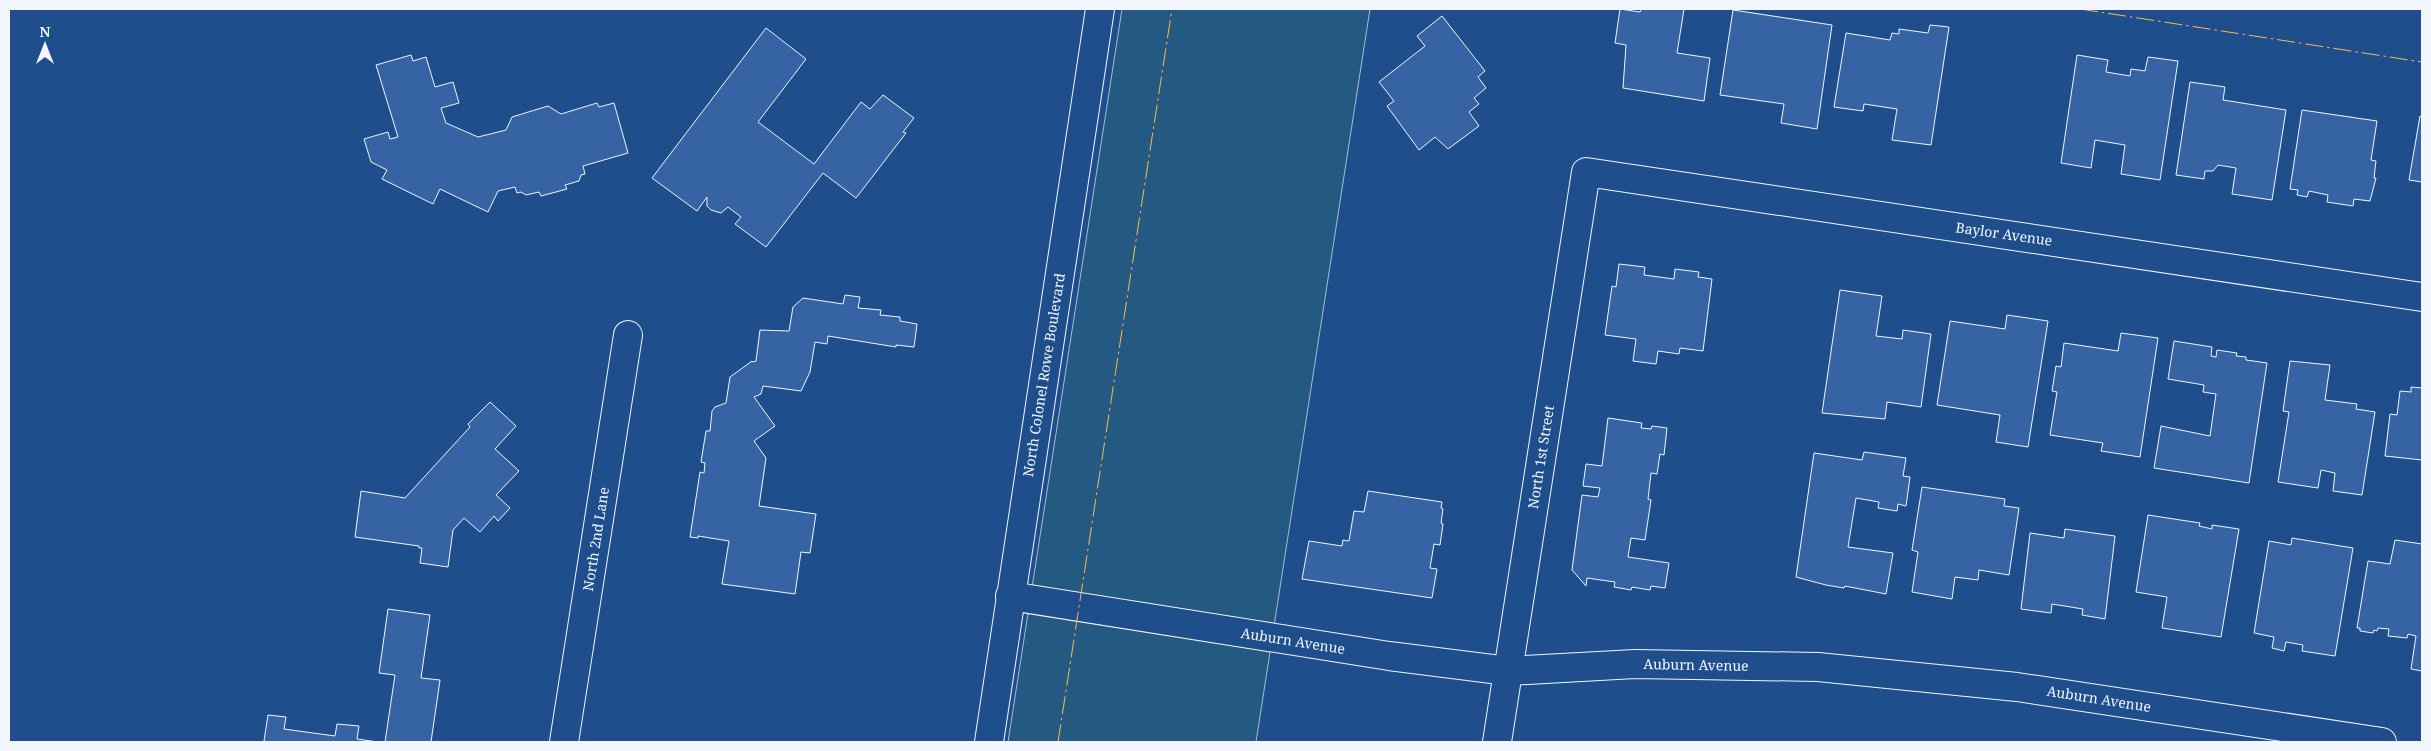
<svg xmlns="http://www.w3.org/2000/svg" width="2431" height="751" font-family="'Noto Serif',serif">
<rect width="100%" height="100%" fill="#1f4e8c"/>
<!-- green -->
<path fill="#245a82" stroke="#a8bbd7" d="M1122 9H1370L1256 742H1008Z"/>
<!-- building -->
<g fill="#3563a3" stroke="#f2f6ff">
<path d="M1620 9 1640 12 1641 9H1684L1677 53 1710 58 1704 101 1623 88 1626 45 1615 43Z"/>
<path d="M1733 10 1832 25 1817 129 1781 123 1784 104 1720 95Z"/>
<path d="M1442 16 1485 71 1478 77 1486 88 1474 98 1479 104 1469 112 1479 126 1448 149 1435 137 1419 150 1387 106 1394 101 1379 82 1425 46 1417 36Z"/>
<path d="M1930 25 1949 27 1931 145 1892 140 1897 109 1864 104 1863 111 1834 107 1846 33 1890 40 1892 33 1899 34V29L1928 33Z"/>
<path d="M766 28 806 59 758 122 814 164 861 102 870 109 883 95 914 118 903 132 906 133 856 198 823 173 766 247 735 224 741 217 728 207 721 213 711 210 707 206V197L697 211 652 178Z"/>
<path d="M411 55 413 61 426 57 435 87 453 82 459 103 441 108 446 123 478 137 506 130 512 117 548 106 561 114 597 103 599 107 614 103 628 153 583 166 585 174 581 175 579 181 565 185 567 189 541 196 539 192 526 195 521 192 517 193 515 187 498 191 488 212 440 189 433 204 382 179 387 170 371 162 364 139 388 132 390 139 398 137 376 65Z"/>
<path d="M2077 55 2108 60 2106 72 2130 76 2131 69 2145 71 2148 57 2178 61 2160 180 2121 174 2125 145 2095 140 2091 168 2061 163Z"/>
<path d="M2190 82 2225 87 2223 100 2286 110 2272 200 2232 194 2236 168 2218 165 2213 171H2205L2204 179 2176 175Z"/>
<path d="M2302 110 2377 121 2371 160 2376 161 2374 178H2376L2370 201 2354 199 2353 206 2327 202 2328 195 2309 191 2307 197 2297 195 2298 190 2290 189Z"/>
<path d="M2420 116 2422 117V182L2409 180Z"/>
<path d="M1619 264 1645 267 1644 275 1674 279 1675 269 1699 272 1698 277 1712 279 1703 351 1680 348 1679 354 1658 351 1656 364 1633 361 1636 339 1605 335 1612 286 1616 287Z"/>
<path d="M1840 290 1882 296 1876 336 1902 339 1903 330 1931 334 1921 407 1887 402 1885 419 1822 413Z"/>
<path d="M845 295 860 297 858 308 881 310 880 315 900 317V321L917 324 914 347 896 345V347L828 336 827 344 815 342 810 372 801 391 763 386 761 394 754 397 775 426 754 441 766 458 759 506 816 514 810 553 801 552 795 594 722 584 729 541 698 536V538L690 537 700 472 704 473 705 463 701 462 706 431H710L712 411 715 407 726 403 730 377 752 361 753 362 756 361 760 330 789 331 793 307 803 298 843 304Z"/>
<path d="M2007 315 2048 321 2028 447 1996 442 2000 415 1937 405 1950 321 2005 329Z"/>
<path d="M2121 333 2158 338 2140 457 2101 451 2103 443 2050 435 2057 392 2052 391 2056 366 2061 367 2064 343 2118 351Z"/>
<path d="M2174 341 2212 347 2211 356 2216 357 2217 350 2237 353 2236 356 2246 357V360L2267 363 2249 483 2154 468 2161 426 2210 436 2216 394 2203 392 2204 385 2168 379Z"/>
<path d="M2290 361 2330 365 2325 400 2357 404 2356 409 2375 412 2362 495 2333 491 2335 473 2321 470 2318 488 2278 482 2289 412 2283 411Z"/>
<path d="M2411 387 2422 388V460L2385 456 2390 414 2397 415 2400 391 2411 392Z"/>
<path d="M490 402 516 426 495 449 519 471 496 495 510 508 498 521 494 516 480 532 464 518 453 530 448 567 420 563 422 548H419V546L355 537 361 491 405 498 470 427 468 424Z"/>
<path d="M1608 418 1642 423 1641 428 1651 429 1652 426 1667 428 1664 455 1660 454 1657 474 1651 473 1648 499 1651 500 1645 540 1631 538 1628 557 1669 563 1665 588 1651 586 1650 590 1632 587 1631 590 1614 587 1615 582 1587 578 1586 586 1572 570 1582 495 1598 497 1600 488 1583 486 1586 464 1602 466Z"/>
<path d="M1864 452 1906 458 1903 476 1910 477 1906 506 1898 504 1897 511 1878 508 1879 502 1856 498 1848 547 1893 553 1886 594 1845 586 1844 588 1826 585 1796 577 1814 453 1862 460Z"/>
<path d="M1922 487 2005 499 2004 506 2019 508 2009 575 1979 570 1978 580 1955 577 1952 599 1912 592 1918 552 1912 550Z"/>
<path d="M1368 491 1442 502 1441 508 1443 509 1441 523 1443 524 1440 545 1434 544 1430 568 1437 569 1432 598 1302 579 1309 541 1342 546 1343 540 1349 541 1354 511 1364 512Z"/>
<path d="M2148 515 2200 523 2199 526 2212 529V525L2239 529 2221 637 2162 628 2167 597 2136 592Z"/>
<path d="M2065 529 2115 536 2105 619 2082 615 2083 609 2052 604 2051 613 2021 609 2030 533 2064 538Z"/>
<path d="M2292 538 2353 548 2335 656 2302 651 2303 645 2286 642 2284 651 2272 648 2274 637 2254 633 2269 541 2291 545Z"/>
<path d="M2395 540 2422 544V671L2411 669 2416 636 2408 634 2407 638 2388 636 2389 629 2378 628 2377 631 2374 630 2373 633 2360 631V628H2357L2368 561 2390 564Z"/>
<path d="M388 609 430 615 421 678 440 680 431 742H385L395 675 379 673Z"/>
<path d="M268 715 286 717 284 729 335 736 337 724 359 726 357 739 378 742H267L264 741Z"/>
</g>
<g fill="none" stroke-linecap="round" stroke-linejoin="round">
<!-- minor casing -->
<g stroke="#f2f6ff" stroke-width="30">
<g id="minor">
<path d="M1010 596 1389 656 1508 671 1635 664 1818 667 2017 687 2382 742"/>
<path d="M564 742 628 335"/>
<path d="M1497 742 1586 172 2422 297"/>
</g>
</g>
<!-- tertiary casing -->
<g stroke="#f2f6ff" stroke-width="30">
<path id="tertiary" d="M989 742 1100 9"/>
</g>
<!-- minor -->
<use href="#minor" stroke="#1f4e8c" stroke-width="28"/>
<!-- tertiary -->
<use href="#tertiary" stroke="#1f4e8c" stroke-width="28"/>
<!-- power -->
<g stroke="#ffb74d" stroke-width="1" stroke-dasharray="18 4 2.5 4" stroke-linecap="butt">
<path d="M2080 9 2422 62"/>
<path d="M1058 742 1172 9"/>
</g>
</g>
<g text-anchor="middle" stroke-width="4" stroke-linejoin="round" paint-order="stroke">
<!-- street labels -->
<g font-size="14" fill="#f2f6ff" stroke="#1f4e8c">
<text transform="translate(2004 234) rotate(8)" y="5">Baylor Avenue</text>
<text transform="translate(1044 375) rotate(-81)" y="5">North Colonel Rowe Boulevard</text>
<text transform="translate(1541 457) rotate(-81)" y="5">North 1st Street</text>
<text transform="translate(596 539) rotate(-81)" y="5">North 2nd Lane</text>
<text transform="translate(1293 641) rotate(9)" y="5">Auburn Avenue</text>
<text transform="translate(1696 665) rotate(1)" y="5">Auburn Avenue</text>
<text transform="translate(2099 699) rotate(9)" y="5">Auburn Avenue</text>
</g>
</g>
<!-- border -->
<rect width="2431" height="751" fill="none" stroke="#f2f6ff" stroke-width="20"/>
<!-- north arrow -->
<g transform="translate(45 45)" stroke="#1f4e8c" stroke-width="4" paint-order="stroke">
<path d="M0-4L9 19L0 12L-9 19Z" fill="#f2f6ff"/>
<text y="-8" font-size="14" font-weight="bold" text-anchor="middle" fill="#f2f6ff">N</text>
</g>
</svg>
